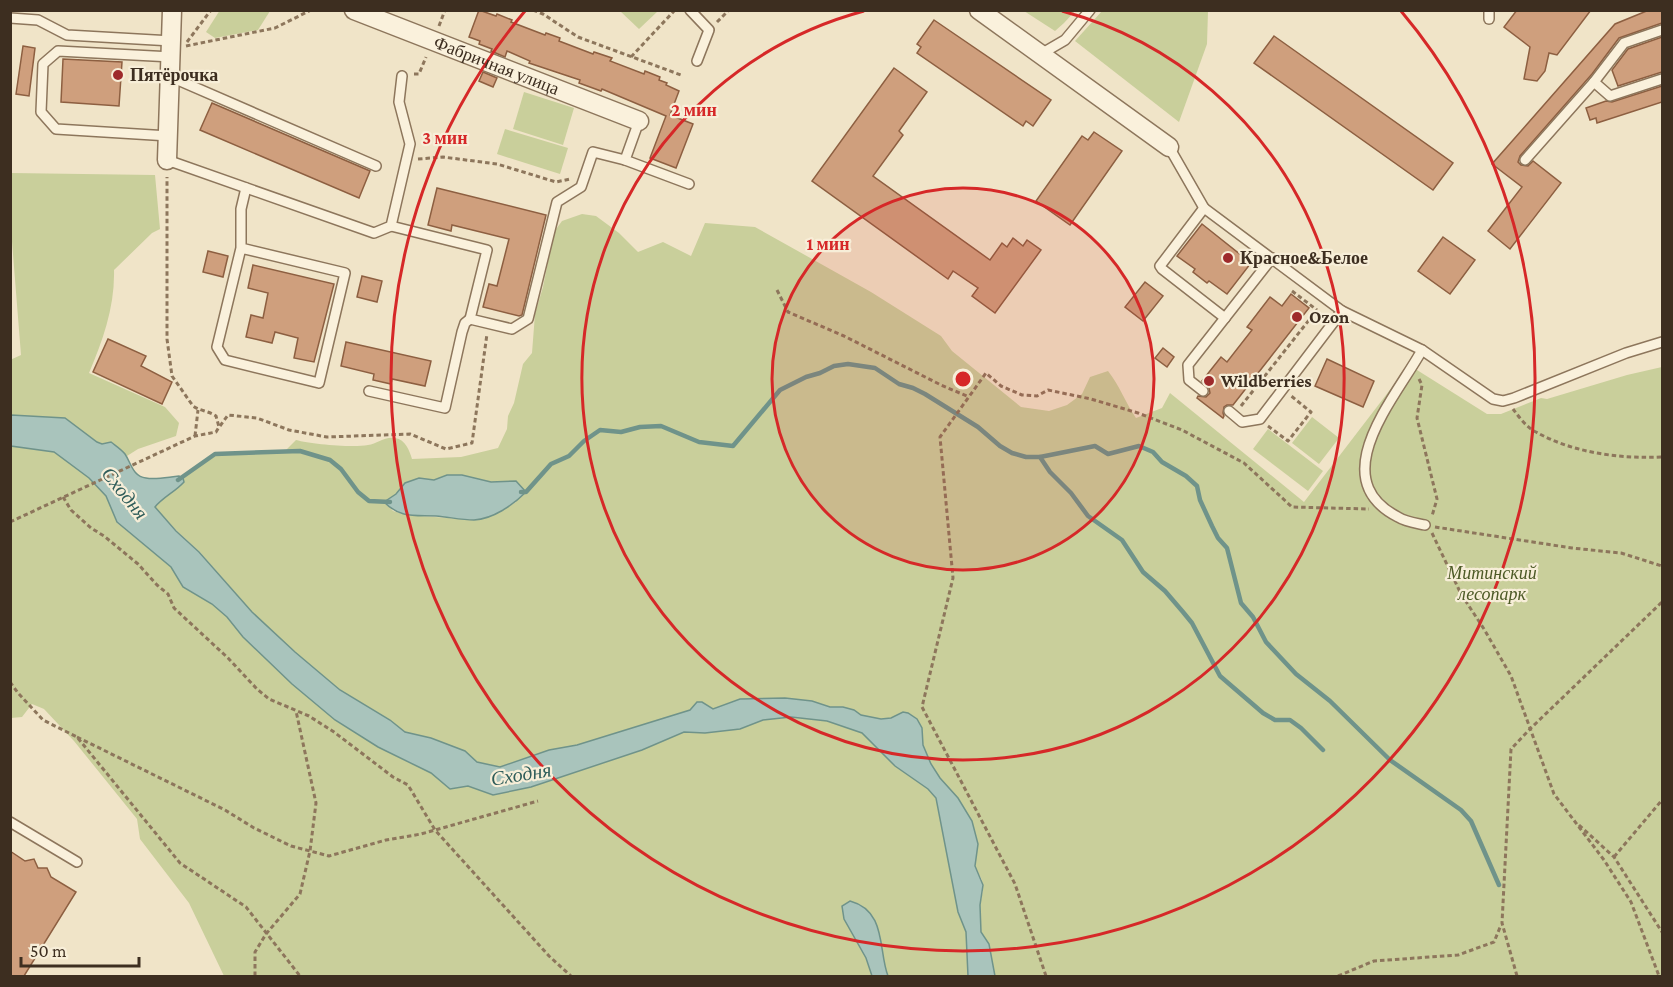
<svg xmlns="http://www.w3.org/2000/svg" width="1673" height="987" font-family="'Crimson Pro',serif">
<rect width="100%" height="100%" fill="#f0e4c8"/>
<!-- green -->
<g fill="#c9cf9b" fill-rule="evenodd">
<path d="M220 10H270V11L258 30 215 38 206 32Z"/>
<path d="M620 11H658L639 29Z"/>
<path d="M1024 11H1075L1064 23 1055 31Z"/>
<path d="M1102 11H1208L1207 44 1179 122 1075 41Z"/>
<path d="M524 92 574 108 563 145 513 129Z"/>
<path d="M505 129 568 148 560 174 497 154Z"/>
<path d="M11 173 155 175 160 229 152 233 114 270C115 306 103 340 89 373L165 407 179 423 176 436 138 449 127 456 118 447 97 442 65 418 11 415 10 360 21 355 11 229Z"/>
<path d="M582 214 596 216 619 233 638 252 663 242 691 256 705 223 755 227 871 292 941 336 952 351 1021 407 1049 411 1067 405 1082 394 1090 377 1108 371C1120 386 1125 402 1136 418L1162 408 1170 393 1304 502 1409 365 1487 414H1501L1541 398 1547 399 1627 375 1662 367V976H995L989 944 981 932 980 905 983 890 982 880 975 866 978 844 972 821 958 798 940 778 931 764 923 745 922 728 913 716 903 712 891 718 881 719 861 715 853 710 843 707H830L812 701 785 698 740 699 713 709 702 702H698L690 710 578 745 549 750 500 767 477 762 465 751 431 738 405 732 390 720 340 690 295 652 252 612 200 552 177 531 155 507C163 497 174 491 184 482L183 478 192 469 215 454H243L258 451 271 453 285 451 296 440C311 444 352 448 368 445 377 444 385 436 395 438 406 440 409 450 412 459L461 457 498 448 507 429 508 416 514 403 523 364 532 353 535 314 543 287 554 232 562 221ZM447 475H462L491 482 516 481V502L503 510 477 520 406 515 393 511 385 502 419 478 434 480Z"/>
<path d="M1312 417 1339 438 1319 464 1292 443Z"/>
<path d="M1268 429 1323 471 1308 491 1253 449Z"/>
<path d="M10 446 54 452 89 478 106 496 117 523 171 567 183 587 212 604 227 617 243 637 292 684 335 720 378 747 431 773 450 789 468 786 493 795 531 787 642 750 684 732 705 733 740 729 763 720 791 717 827 721 863 733 895 766 928 789 936 798 958 912 966 932 968 976H888L887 972 858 942 866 958 872 976H224L189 903 140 839 137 819 74 741 44 709 32 704 22 717 11 718Z"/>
</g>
<!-- water -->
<g fill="#a9c4bc" stroke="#6f938a" stroke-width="1.5">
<path d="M11 415 65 418 97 442 102 444 111 442C116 446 121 449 125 454 131 463 133 477 146 478 156 480 168 477 179 476L183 478 184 482C175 492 163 497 155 507L176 531 199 552 252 612 295 652 340 690 390 720 405 732 431 738 465 751 477 762 500 767 549 750 577 745 690 710 697 702H702L713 709 740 699 785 698 812 701 830 707H843L854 710 861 715 881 719 891 718 903 712 908 713 917 719 922 728 923 745 931 764 940 778 958 798 972 821 978 844 975 866 983 885 980 905 981 932 989 944 995 976H968L966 932 958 912 936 798 928 789 895 766 862 733 827 721 791 717 763 720 740 729 705 733 684 732 642 750 531 787 493 795 468 786 450 789 431 773 378 747 335 720 292 684 243 637 227 617 212 604 183 587 171 567 117 522 106 496 89 478 54 452 11 446Z"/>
<path d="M447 475H462L491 482 516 481 526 492C513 505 493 519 474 520 461 520 449 517 436 516 415 515 401 519 384 502L396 494 405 483 419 478 434 480Z"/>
<path d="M850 901C887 911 878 950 888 976H872L866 958 844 919 842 906Z"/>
</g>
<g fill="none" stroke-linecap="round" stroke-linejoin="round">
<!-- stream -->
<g stroke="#6f938a" stroke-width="4.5">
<path d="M1040 457 1095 446 1108 454 1139 446 1153 452 1162 462 1186 476 1197 486 1200 500 1212 526 1218 538 1227 548 1241 603 1253 617 1266 642 1296 674 1330 701 1390 760 1461 810 1471 821 1499 885"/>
<path d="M178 480 215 454 300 451 330 460 341 469 358 492 369 501 390 502"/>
<path d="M521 492H526L551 464 569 456 584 441 600 430 621 432 640 427 661 426 699 442 733 446 780 390 806 377 820 373 834 366 848 364 875 368 899 384 913 388 925 394 978 427 1000 446 1012 453 1026 457H1040L1050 472 1071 493 1088 516 1122 540 1143 572 1165 591 1183 612 1192 623 1220 676 1263 713 1275 720H1290L1301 728 1323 750"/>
</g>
</g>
<!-- building -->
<g fill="#cf9f7d" stroke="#8d5f41" stroke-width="1.5">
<path d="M479 10 496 16 497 14 512 20 511 22 545 35 546 33 560 38 559 41 593 54 594 52 612 58 610 61 644 74 645 71 660 77 659 80 667 83 666 85 679 91 670 115 693 124 676 168 650 158 666 116 602 89 601 91 579 83 580 80 529 63 530 61 507 51 505 57 491 51 492 49 479 44 480 41 469 37Z"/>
<path d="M1517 10H1591L1557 55 1549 53 1545 71 1537 81 1524 79 1530 47 1504 27Z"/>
<path d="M1649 10H1662V23L1619 38 1592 74 1520 156 1518 162 1521 165 1528 166 1533 161 1561 183 1510 249 1488 231 1522 187 1492 164 1615 24Z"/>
<path d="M934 20 1051 100 1033 126 1026 121 1023 126 917 53 921 47 917 44Z"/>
<path d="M1274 36 1453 163 1433 190 1254 63Z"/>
<path d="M1662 37V72L1618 86 1612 70 1628 49Z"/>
<path d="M23 46 35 48 29 96 16 94Z"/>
<path d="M63 59 122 62 119 106 61 102Z"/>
<path d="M894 68 927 92 899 131 903 135 873 176 990 260 1002 243 1007 247 1013 238 1023 246 1027 240 1041 250 995 313 972 296 978 288 953 271 948 279 812 181Z"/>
<path d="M483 72 497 78 493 87 479 81Z"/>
<path d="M1662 86V102L1597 123 1596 118 1590 120 1586 108 1606 101 1612 102Z"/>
<path d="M212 103 370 171 359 198 200 130Z"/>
<path d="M1094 132 1122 151 1070 225 1036 201 1082 136 1088 140Z"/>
<path d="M437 188 546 215 522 315 519 316 483 307 489 284 497 286 509 239 452 225 451 231 428 225Z"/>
<path d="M1202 224 1251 263 1227 294 1209 281 1207 283 1193 272 1195 269 1177 256Z"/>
<path d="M1443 237 1475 260 1450 294 1418 271Z"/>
<path d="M208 251 228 256 223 277 203 272Z"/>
<path d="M253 265 334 284 314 362 294 358 298 338 275 332 272 343 246 337 251 315 263 318 268 293 248 288Z"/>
<path d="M362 276 382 281 377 302 357 297Z"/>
<path d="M1145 282 1163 296 1143 321 1125 307Z"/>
<path d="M1291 294 1309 308 1233 405H1227L1224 407 1223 413 1224 416 1223 418 1197 398 1198 396 1206 397 1210 393 1209 388 1202 381 1221 357 1227 362 1252 330 1247 327 1270 297 1282 306Z"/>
<path d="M108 339 146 356 141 366 172 382 162 404 93 372Z"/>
<path d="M346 342 431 361 425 386 392 379 391 384 373 380 374 374 341 366Z"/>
<path d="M1163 348 1174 357 1167 367 1155 358Z"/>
<path d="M1327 359 1374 381 1363 407 1315 386Z"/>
<path d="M10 851 25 861 34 859 38 868H47L51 877 76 892 24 976H10Z"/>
</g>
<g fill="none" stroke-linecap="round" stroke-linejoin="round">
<!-- service casing -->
<g stroke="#8d765c" stroke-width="12">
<g id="service">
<path d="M690 10 709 30 697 61"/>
<path d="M1489 10V19"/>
<path d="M10 18 38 20 67 35 172 41"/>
<path d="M1041 54 1065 40 1090 10"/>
<path d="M171 77 376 166"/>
<path d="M1594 82 1610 96 1662 79"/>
<path d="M639 121 625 160 689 184"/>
<path d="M169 136 56 129 41 112 43 64 58 51 172 57"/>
<path d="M1169 147 1204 208"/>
<path d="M167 160 374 233 391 226 410 144 399 102 402 76"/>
<path d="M1525 160 1594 82 1624 43 1662 30"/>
<path d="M391 226 487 250 470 319 512 329 528 319 557 202 581 187 593 152 625 160"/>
<path d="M241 248 345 273 319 383 225 360 217 347 241 248V209L246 188"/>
<path d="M1225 318 1162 269 1160 266 1204 208 1342 311 1422 350 1493 399 1503 401 1514 398 1626 353 1662 342"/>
<path d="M1422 350C1397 396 1322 478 1398 517 1406 522 1416 523 1425 525"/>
<path d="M369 391 445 408 462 332 465 323 470 319"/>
<path d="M1203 391 1189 380 1188 365 1272 258"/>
<path d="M1229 411 1242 422 1260 419 1342 311"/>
<path d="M10 822 77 862"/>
</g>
</g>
<!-- minor casing -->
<g stroke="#8d765c" stroke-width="21">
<g id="minor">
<path id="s1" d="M354 10 639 121"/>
<path d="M979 10 1169 147"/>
<path d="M167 160 172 10"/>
</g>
</g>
<!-- path -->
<g stroke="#8d765c" stroke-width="3" stroke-dasharray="4.5 3" stroke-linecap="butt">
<path d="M533 10 543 14 578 37 681 75"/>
<path d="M717 22 729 10"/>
<path d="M439 26 445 10"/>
<path d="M187 42 211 10"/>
<path d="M186 46 275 28 311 10"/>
<path d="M631 57 675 10"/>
<path d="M414 74H419L426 57"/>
<path d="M418 159 443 157 497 164 556 182 570 179"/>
<path d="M777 290 788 312 844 336 941 385 969 397"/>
<path d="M1292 291 1317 310"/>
<path d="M1419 379 1422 385 1417 418 1437 499 1432 516"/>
<path d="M1241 406 1317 310"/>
<path d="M1513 409C1519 417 1527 428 1536 432 1573 453 1621 459 1662 457"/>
<path d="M220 426 228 415 257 418 289 430 327 437 410 434 446 449 472 443 487 334"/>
<path d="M1268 426 1288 441 1311 412 1290 395"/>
<path d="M195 436 198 410"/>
<path d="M63 497 71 510 91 528 104 536 138 564 157 585 168 594 174 608 228 658 257 689 269 699 309 716 334 732 393 777 408 785 435 830 549 956 571 976"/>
<path d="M10 522 195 436 216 432 219 427 216 416C209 411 200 411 193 406L172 376 167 339V177"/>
<path d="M1435 527 1572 548 1621 553 1662 566"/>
<path d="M1432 533 1461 594 1484 629 1511 676 1554 794 1604 860 1631 902 1659 976"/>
<path d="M10 682 18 693 43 720 77 737 180 863 246 907 300 976"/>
<path d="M77 737 225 810 254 828 291 846 329 856 386 840 421 834 538 801"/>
<path d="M1579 825 1614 857 1662 932"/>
<path d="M1614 857 1662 800"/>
<path d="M255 976V952L266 934 300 894 310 851 316 803 296 711"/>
<path d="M1046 976 1015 884 922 707 953 578 940 437 986 373 1001 386 1022 395 1037 396 1048 390 1091 399 1138 413 1182 430 1244 463 1292 507 1369 509"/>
<path d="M1338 976 1374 961 1458 955 1494 942 1501 925"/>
<path d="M1517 976 1502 923 1511 749 1531 728 1662 602"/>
</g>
<!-- service -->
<use href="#service" stroke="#faf1dc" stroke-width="9"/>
<!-- minor -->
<use href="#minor" stroke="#faf1dc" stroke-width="18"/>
</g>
<!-- distance rings -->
<circle cx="963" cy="379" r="191" fill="#d62828" fill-opacity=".12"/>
<g fill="none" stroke="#d62828" stroke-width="3">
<circle cx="963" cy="379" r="191"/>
<path d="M1062 11A381 381 0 1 1 864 11"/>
<path d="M1401 11A572 572 0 1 1 525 11"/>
</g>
<!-- markers -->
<g fill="#9e2a2b" stroke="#f7eed8" stroke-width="2">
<circle cx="118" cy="75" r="6"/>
<circle cx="1228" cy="258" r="6"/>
<circle cx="1297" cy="317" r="6"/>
<circle cx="1209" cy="381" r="6"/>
</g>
<g text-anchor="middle" stroke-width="4.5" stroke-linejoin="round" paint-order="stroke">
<!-- street labels -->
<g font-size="18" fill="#3d2e20" stroke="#f7eed8">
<text dy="6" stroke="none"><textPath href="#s1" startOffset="153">Фабричная улица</textPath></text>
</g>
<!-- poi labels -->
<g font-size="18" font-weight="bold" fill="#3d2e20" stroke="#f7eed8" text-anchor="start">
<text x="130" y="81">Пятёрочка</text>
<text x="1240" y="264">Красное&amp;Белое</text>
<text x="1309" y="323">Ozon</text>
<text x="1221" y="387">Wildberries</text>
</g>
<!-- park labels -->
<g font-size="18" font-style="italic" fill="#4d5a26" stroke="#f7eed8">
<text x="1492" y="579">Митинский<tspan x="1492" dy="21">лесопарк</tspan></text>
</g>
<!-- water labels -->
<g font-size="20" font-style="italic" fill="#2f5d5a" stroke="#f7eed8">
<text transform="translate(125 493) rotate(51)" y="7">Сходня</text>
<text transform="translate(521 774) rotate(-9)" y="7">Сходня</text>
</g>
</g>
<circle cx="963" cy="379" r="9" fill="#d62828" stroke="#f7eed8" stroke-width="3"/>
<g font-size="18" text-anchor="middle" font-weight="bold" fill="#d62828" stroke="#f7eed8" stroke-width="4.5" stroke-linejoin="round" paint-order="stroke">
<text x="694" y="116">2 мин</text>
<text x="445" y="144">3 мин</text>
<text x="828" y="250">1 мин</text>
</g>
<!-- border -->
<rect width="1673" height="987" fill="none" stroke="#3d2e20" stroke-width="24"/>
<!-- scale -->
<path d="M21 957v9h118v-9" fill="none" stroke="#3d2e20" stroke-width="3"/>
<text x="30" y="957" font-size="18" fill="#3d2e20" stroke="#f7eed8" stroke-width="4.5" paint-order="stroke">50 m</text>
</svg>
